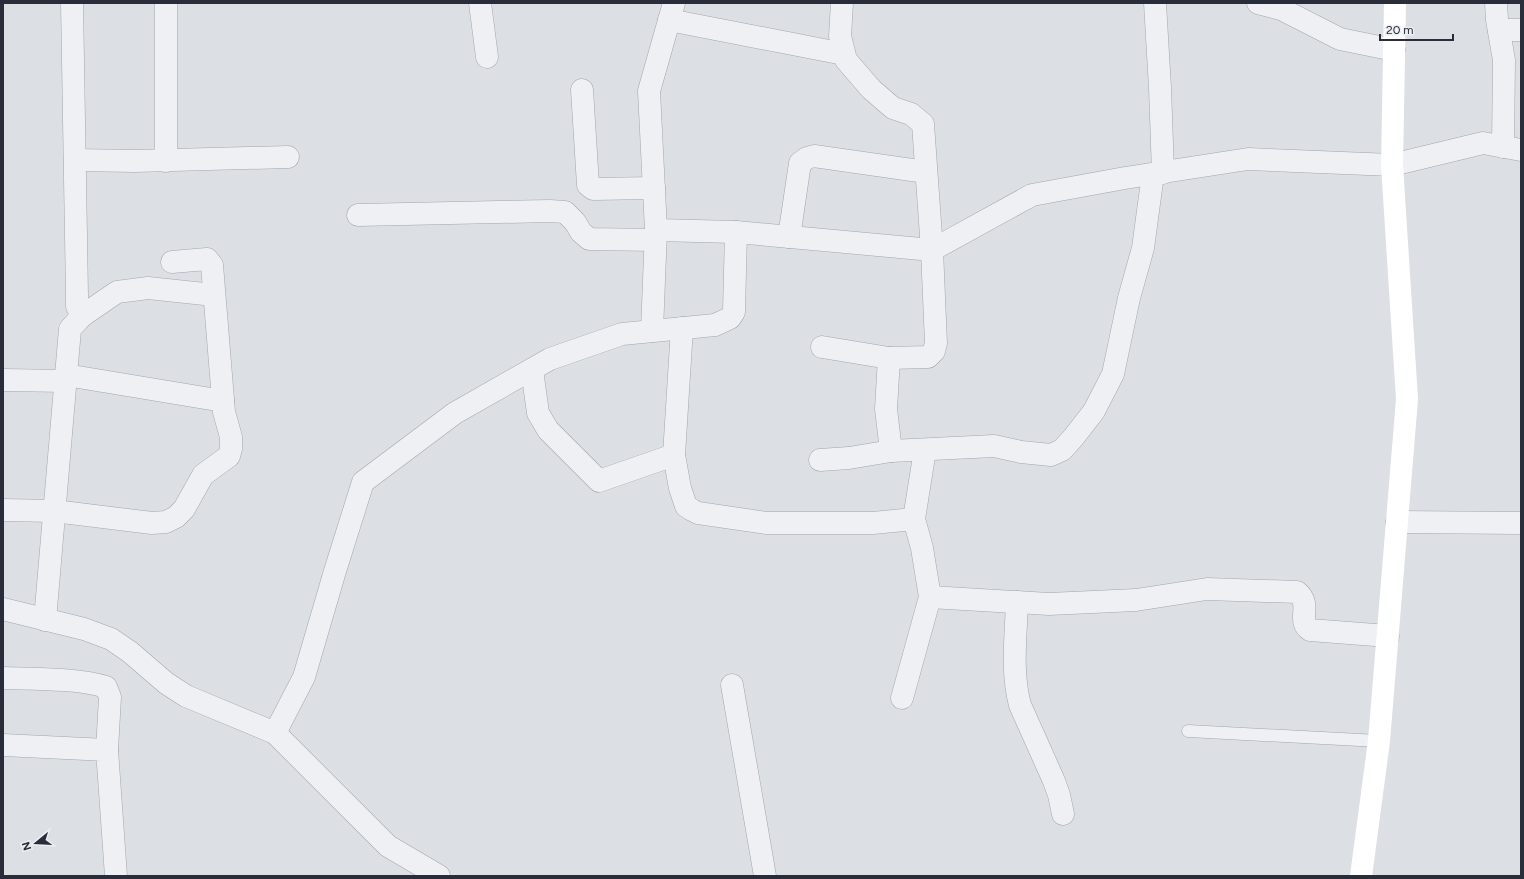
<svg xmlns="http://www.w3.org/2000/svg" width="1524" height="879" font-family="Figtree,sans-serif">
<rect width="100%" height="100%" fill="#dcdfe4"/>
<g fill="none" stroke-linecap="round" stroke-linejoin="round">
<!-- lane casing -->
<g stroke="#a2a6ad" stroke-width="13">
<path id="lane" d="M1188 731 1379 741"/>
</g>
<!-- street casing -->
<g stroke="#a2a6ad" stroke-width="23">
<g id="street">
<path d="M72 3 77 295V306L82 316"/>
<path d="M166 3V161"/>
<path d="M480 3 487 57"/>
<path d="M1155 3 1160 88 1163 173"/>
<path d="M1258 3 1281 9 1340 39 1394 50"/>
<path d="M1496 3 1497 20 1504 60 1503 147"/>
<path d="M669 20 844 54"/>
<path d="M1499 30H1521"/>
<path d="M582 90 588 185 593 189 654 188"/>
<path d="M75 160 135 161 288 157"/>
<path d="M358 215 550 211 565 212 575 222 581 232 589 239 655 240"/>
<path d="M656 230 736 232 932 250 1032 195 1125 178 1248 159 1392 165 1483 143 1521 150"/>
<path d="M789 237 800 163 807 158 814 156 926 172"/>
<path d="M682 328 674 455 680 488 686 506 692 510 698 513 767 523H873L914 519"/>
<path d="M652 331 656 230 649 91 674 3"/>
<path d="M822 347 889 358 928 357 934 351 936 343 932 250 923 124 911 114 893 108 871 89 846 60 840 36 842 3"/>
<path d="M889 358 886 409 891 451"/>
<path d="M532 370 538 413 548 430 599 481 674 455"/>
<path d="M66 375 223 401"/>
<path d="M3 380 66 381"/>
<path d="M820 460 849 458 891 451 994 446 1021 452 1051 455 1062 450 1073 438 1094 411 1113 374 1129 298 1143 248 1153 174"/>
<path d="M3 510 54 511 152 523 166 522 176 517 184 509 203 475 229 456 231 449V437L224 412 212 265 207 259 172 262"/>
<path d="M1397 522 1521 523"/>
<path d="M930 597 1049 604 1136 600 1207 589 1297 592C1313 605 1296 621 1310 630L1388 636"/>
<path d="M1017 602C1016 636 1011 671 1020 705L1054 781 1059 795 1063 814"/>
<path d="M3 609 84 629 111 639 130 652 166 683 186 696 275 733 388 846 439 876"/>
<path d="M45 620 70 329 82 316 117 292 148 288 214 295"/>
<path d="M3 678C34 679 77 678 106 687L110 697 107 750"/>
<path d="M732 685 765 876"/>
<path d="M902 698 930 597 922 548 914 519 925 450"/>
<path d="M275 733 304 677 335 571 363 482 455 413 550 359 622 334 715 325 730 318 734 312 736 232"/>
<path d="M3 745 107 750 116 876"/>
</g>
</g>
<!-- lane -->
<use href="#lane" stroke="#eff0f3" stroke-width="12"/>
<!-- street -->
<use href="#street" stroke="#eff0f3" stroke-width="22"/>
<!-- secondary -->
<path stroke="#fff" stroke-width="22" d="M1361 876 1379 741 1407 399 1392 165 1395 3"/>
</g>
<!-- border -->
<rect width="1524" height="879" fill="none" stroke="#282d39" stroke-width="8"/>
<!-- north arrow -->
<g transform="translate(36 843) rotate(252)" stroke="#ebeef3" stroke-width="3" paint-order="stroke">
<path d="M0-3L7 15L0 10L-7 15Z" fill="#282d39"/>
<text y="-6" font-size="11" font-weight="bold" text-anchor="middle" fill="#282d39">N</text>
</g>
<!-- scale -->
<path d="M1380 34v6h73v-6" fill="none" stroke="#282d39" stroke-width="2"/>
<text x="1386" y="34" font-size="12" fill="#282d39" stroke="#ebeef3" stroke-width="3" paint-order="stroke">20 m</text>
</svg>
